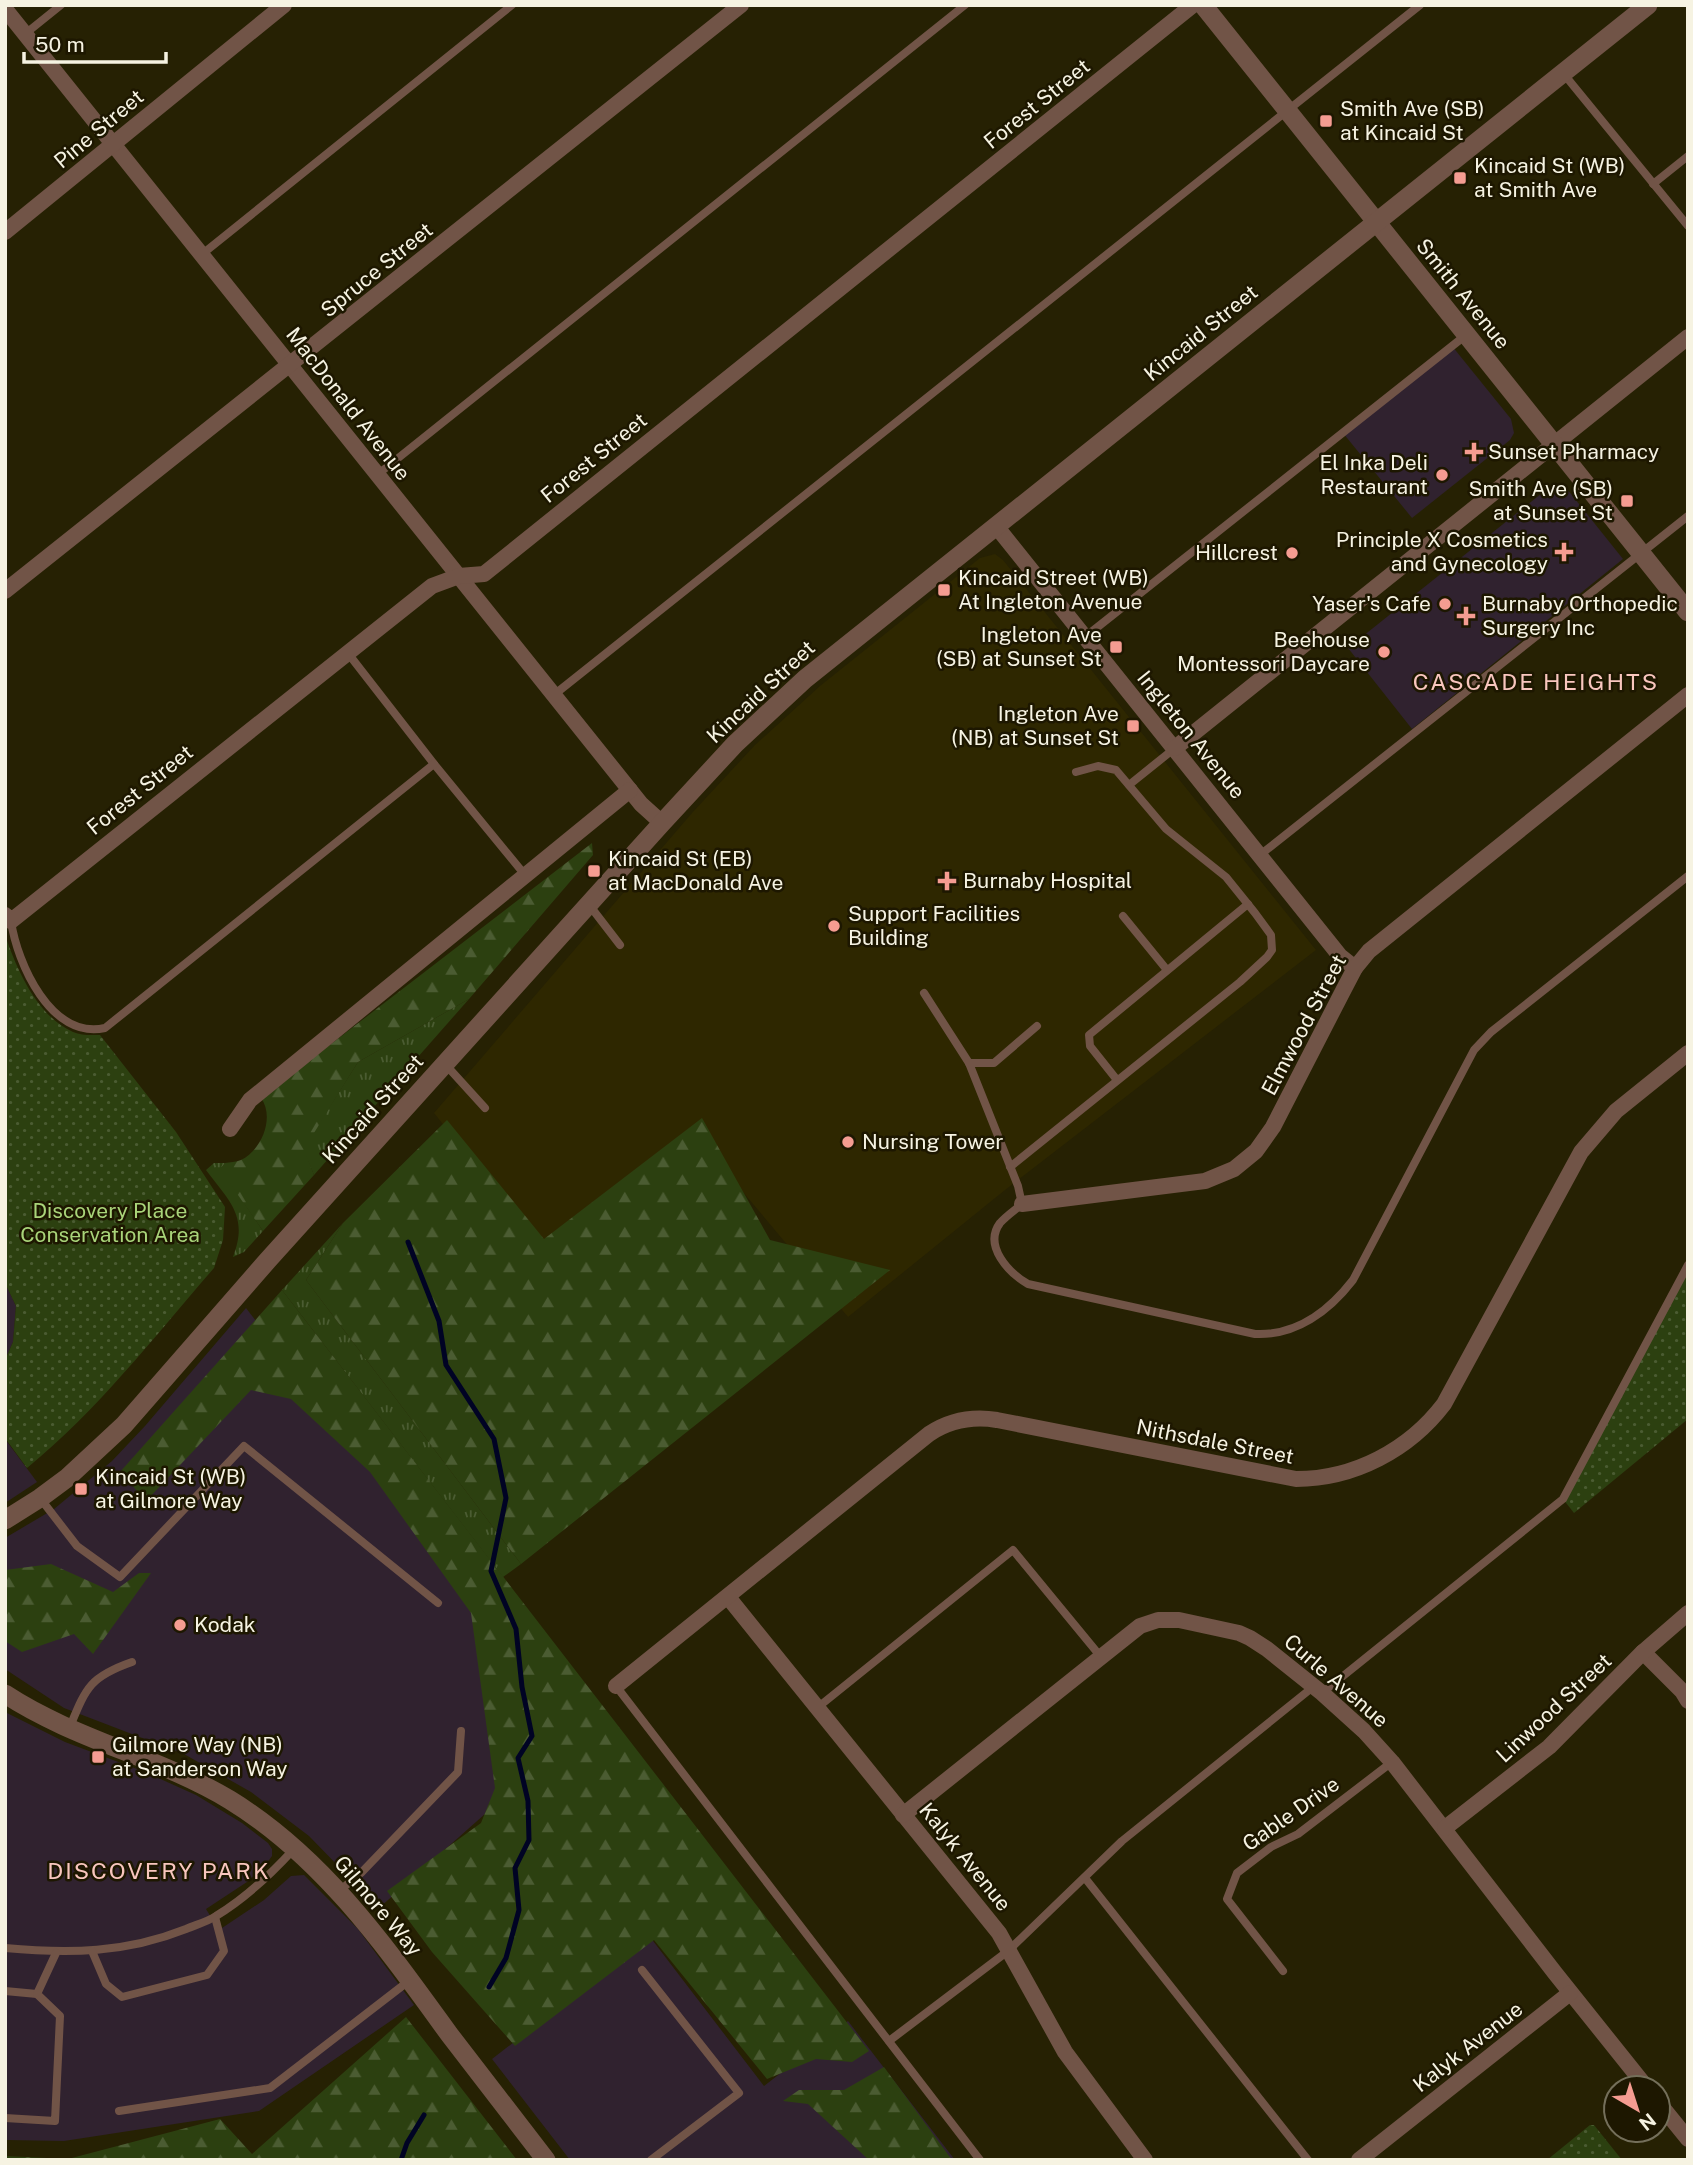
<svg xmlns="http://www.w3.org/2000/svg" width="1693" height="2165" font-family="'Public Sans',sans-serif">
<defs>
<pattern id="grass-tufts" width="24" height="20" patternUnits="userSpaceOnUse" patternTransform="scale(1.75)"><rect width="24" height="20" fill="#2c4010"/><path d="M3 7l-1-3M5 7V3M7 7l1-3M15 17l-1-3M17 17v-4M19 17l1-3" fill="none" stroke="#4b5c32"/></pattern>
<pattern id="forest-firs" width="22" height="20" patternUnits="userSpaceOnUse" patternTransform="scale(1.75)"><rect width="22" height="20" fill="#2c4010"/><path d="M5 1l3.5 6h-7zM16 11l3.5 6h-7z" fill="#4b5c32"/></pattern>
<pattern id="park-dots" width="8" height="8" patternUnits="userSpaceOnUse" patternTransform="scale(1.75)"><rect width="8" height="8" fill="#2c4010"/><path d="M2 2h.1M6 6h.1" fill="none" stroke="#4b5c32" stroke-width="1.8" stroke-linecap="round"/></pattern>
</defs>
<rect width="100%" height="100%" fill="#262103"/>
<!-- commercial -->
<g fill="#30222f">
<path d="M1452 346 1511 419 1514 433 1510 440 1412 518 1343 433Z"/>
<path d="M1552 487 1567 489 1623 559 1412 729 1348 648 1547 489Z"/>
<path d="M5 1283 16 1306 13 1342 5 1360Z"/>
<path d="M246 1308 499 1635 503 1798 379 1908 309 1836 251 1792 184 1754 64 1708 5 1669V1538L54 1509 112 1461 145 1426Z"/>
<path d="M5 1439 37 1482 5 1503Z"/>
<path d="M5 1712 65 1742 145 1772 196 1795 242 1823 268 1843 272 1849V1856L264 1867 247 1882 206 1909 219 1930 264 1900 291 1876 304 1875 358 1929 414 2005 259 2111 64 2141 5 2140Z"/>
<path d="M650 1937 764 2086 848 2021 955 2160H570L492 2059Z"/>
</g>
<!-- built -->
<path fill="#2e2700" d="M995 554 1003 560 1316 950 1005 1190 848 1317 700 1141 548 1256 434 1113 692 813 755 745 820 686 980 558Z"/>
<!-- grass -->
<g fill="url(#grass-tufts)">
<path d="M469 999 314 1175 303 1149 358 1062Z"/>
<path d="M214 1163H225L221 1169 263 1231 244 1252 233 1257C249 1216 229 1201 206 1170Z"/>
<path d="M343 1223 306 1280 521 1564 503 1577 282 1290Z"/>
</g>
<!-- forest -->
<g fill="url(#forest-firs)">
<path d="M592 843 593 855 469 999 358 1062 304 1149 314 1175 263 1231 220 1169 225 1163C230 1162 236 1162 241 1160 262 1150 275 1117 261 1098Z"/>
<path d="M702 1118 770 1240 890 1270 521 1564 306 1280 343 1223 447 1120 544 1239Z"/>
<path d="M282 1290 869 2051 852 2062 816 2059 767 2079 654 1940 515 2046 432 1952 387 1891 481 1823 495 1788 471 1613 370 1472 291 1399 251 1390 146 1501 120 1472Z"/>
<path d="M51 1564 113 1592 139 1573H151L93 1654 74 1634 22 1652 5 1641V1570Z"/>
<path d="M406 2017 517 2160H5V2156L68 2159 220 2119 252 2154Z"/>
<path d="M884 2067 952 2160H869L808 2104 783 2101 799 2090H844Z"/>
</g>
<!-- park -->
<g fill="url(#park-dots)">
<path d="M5 935C17 970 37 1016 73 1032 82 1036 91 1035 100 1035L176 1132 225 1207 223 1240 214 1268C154 1337 98 1410 27 1468L5 1438V1360L13 1342 16 1306 5 1283Z"/>
<path d="M1688 1265V1419L1574 1513 1563 1499Z"/>
<path d="M1590 2125H1594L1622 2160H1547Z"/>
</g>
<g fill="none" stroke-linecap="round" stroke-linejoin="round">
<!-- stream -->
<g stroke="#000324" stroke-width="5">
<path d="M408 1242 439 1321 446 1365 494 1439 506 1498 491 1571 516 1629 522 1687 532 1736 518 1758 528 1801 529 1840 515 1868 519 1910 506 1958 489 1987"/>
<path d="M401 2160 407 2143 424 2115"/>
</g>
<!-- service -->
<g stroke="#715447" stroke-width="8">
<path d="M25 34 61 5"/>
<path d="M1563 73 1688 226"/>
<path d="M1653 184 1688 156"/>
<path d="M201 255 512 5"/>
<path d="M377 475 965 5"/>
<path d="M1085 637 1466 335"/>
<path d="M347 652 434 764 525 875"/>
<path d="M555 694 1420 5"/>
<path d="M1129 785 1175 748"/>
<path d="M1260 855 1688 516"/>
<path d="M590 906 620 945"/>
<path d="M1123 916 1167 970"/>
<path d="M11 921C17 963 51 1040 105 1028L434 764"/>
<path d="M924 993 969 1063 1018 1186 1022 1204C1015 1210 1006 1216 1000 1223 983 1246 1009 1273 1028 1284L1255 1334C1296 1336 1329 1311 1353 1280L1474 1050 1491 1032 1688 876"/>
<path d="M969 1063H994L1037 1026"/>
<path d="M445 1064 485 1108"/>
<path d="M1117 1080 1090 1046 1089 1035 1248 904"/>
<path d="M1010 1167 1240 982 1267 957 1272 950 1271 935 1255 913 1226 877 1166 829 1116 770 1098 766 1076 772"/>
<path d="M40 1498 77 1546 120 1577 244 1446 438 1603"/>
<path d="M616 1686 980 2160"/>
<path d="M1322 1693 1563 1499 1688 1265"/>
<path d="M817 1708 1013 1550 1101 1657"/>
<path d="M69 1729C86 1688 89 1677 132 1662"/>
<path d="M1085 1878 1308 2160"/>
<path d="M339 1891 361 1873 458 1772 461 1731"/>
<path d="M5 1948C69 1954 126 1953 186 1929 195 1925 207 1922 216 1916 244 1899 271 1874 293 1850"/>
<path d="M92 1951 106 1984 122 1997 207 1975 224 1951 215 1917"/>
<path d="M642 1970 739 2093 651 2160"/>
<path d="M1283 1971 1227 1899 1237 1873 1271 1847 1298 1834 1392 1762"/>
<path d="M5 1991 37 1994"/>
<path d="M889 2041 1008 1951 1122 1841 1313 1687"/>
<path d="M119 2111 270 2088 410 1980"/>
<path d="M5 2118 55 2121 60 2016 37 1994 56 1953"/>
</g>
<!-- minor -->
<g stroke="#715447" stroke-width="16">
<path d="M5 9 641 804 662 823"/>
<path d="M5 232 284 5"/>
<path d="M996 526 1340 956 1355 968"/>
<path d="M5 591 741 5"/>
<path d="M1175 748 1688 337"/>
<path d="M5 915 11 921 432 586 459 576 484 574 1193 5"/>
<path d="M230 1129 250 1100 630 790"/>
<path d="M1022 1204 1205 1181 1234 1169 1256 1151 1273 1127 1344 989 1355 968 1369 951 1688 695"/>
<path d="M728 1597 999 1933 1065 2052 1145 2160"/>
<path d="M1643 1652 1682 1691 1688 1701"/>
<path d="M616 1686 929 1434C950 1420 972 1416 997 1420L1296 1479C1354 1479 1409 1450 1444 1404L1581 1152 1616 1111 1688 1053"/>
<path d="M903 1815 1140 1626 1158 1620H1179L1239 1633 1250 1638 1267 1649 1322 1693 1364 1731 1392 1762 1555 1973 1647 2088"/>
<path d="M1445 1828 1549 1747 1643 1652 1688 1613"/>
<path d="M1658 2102 1688 2139"/>
<path d="M1359 2160 1570 1993"/>
</g>
<!-- tertiary -->
<g stroke="#715447" stroke-width="19">
<path d="M1203 5 1688 612"/>
<path d="M5 1520 40 1498 67 1478 124 1425 268 1260 662 823 735 744 805 679 1648 5"/>
<path d="M5 1694C75 1740 159 1757 230 1800 323 1857 386 1947 449 2034 481 2076 514 2118 546 2160"/>
</g>
</g>
<!-- markers -->
<g fill="#f59c91" stroke="#1d1700" stroke-width="2.5">
<rect x="1319" y="114" width="14" height="14" rx="3.5"/>
<rect x="1453" y="171" width="14" height="14" rx="3.5"/>
<path d="M1470.5 441.5h7v7h7v7h-7v7h-7v-7h-7v-7h7z"/>
<circle cx="1442" cy="475" r="7"/>
<rect x="1620" y="494" width="14" height="14" rx="3.5"/>
<path d="M1560.5 541.5h7v7h7v7h-7v7h-7v-7h-7v-7h7z"/>
<circle cx="1292" cy="553" r="7"/>
<rect x="937" y="583" width="14" height="14" rx="3.5"/>
<circle cx="1445" cy="604" r="7"/>
<path d="M1462.5 605.5h7v7h7v7h-7v7h-7v-7h-7v-7h7z"/>
<rect x="1109" y="640" width="14" height="14" rx="3.5"/>
<circle cx="1384" cy="652" r="7"/>
<rect x="1126" y="719" width="14" height="14" rx="3.5"/>
<rect x="587" y="864" width="14" height="14" rx="3.5"/>
<path d="M943.5 870.5h7v7h7v7h-7v7h-7v-7h-7v-7h7z"/>
<circle cx="834" cy="926" r="7"/>
<circle cx="848" cy="1142" r="7"/>
<rect x="74" y="1482" width="14" height="14" rx="3.5"/>
<circle cx="180" cy="1625" r="7"/>
<rect x="91" y="1750" width="14" height="14" rx="3.5"/>
</g>
<g text-anchor="middle" stroke-width="5" stroke-linejoin="round" paint-order="stroke">
<!-- street labels -->
<g font-size="21" fill="#f6f3e2" stroke="#1d1700">
<text transform="translate(1037 104) rotate(-39)" y="7">Forest Street</text>
<text transform="translate(99 129) rotate(-40)" y="7">Pine Street</text>
<text transform="translate(377 270) rotate(-39)" y="7">Spruce Street</text>
<text transform="translate(1463 294) rotate(51)" y="7">Smith Avenue</text>
<text transform="translate(1201 333) rotate(-39)" y="7">Kincaid Street</text>
<text transform="translate(348 404) rotate(52)" y="7">MacDonald Avenue</text>
<text transform="translate(594 458) rotate(-39)" y="7">Forest Street</text>
<text transform="translate(761 692) rotate(-43)" y="7">Kincaid Street</text>
<text transform="translate(1191 735) rotate(51)" y="7">Ingleton Avenue</text>
<text transform="translate(140 790) rotate(-39)" y="7">Forest Street</text>
<text transform="translate(1304 1025) rotate(-62)" y="7">Elmwood Street</text>
<text transform="translate(373 1109) rotate(-48)" y="7">Kincaid Street</text>
<text transform="translate(1215 1442) rotate(11)" y="7">Nithsdale Street</text>
<text transform="translate(1336 1681) rotate(41)" y="7">Curle Avenue</text>
<text transform="translate(1554 1708) rotate(-43)" y="7">Linwood Street</text>
<text transform="translate(1291 1814) rotate(-35)" y="7">Gable Drive</text>
<text transform="translate(965 1857) rotate(51)" y="7">Kalyk Avenue</text>
<text transform="translate(378 1906) rotate(50)" y="7">Gilmore Way</text>
<text transform="translate(1468 2047) rotate(-38)" y="7">Kalyk Avenue</text>
</g>
<!-- poi labels -->
<g font-size="21" fill="#f6f3e2" stroke="#1d1700" text-anchor="start">
<text x="1340" y="116">Smith Ave (SB)<tspan x="1340" dy="24">at Kincaid St</tspan></text>
<text x="1474" y="173">Kincaid St (WB)<tspan x="1474" dy="24">at Smith Ave</tspan></text>
<text x="1488" y="459">Sunset Pharmacy</text>
<text x="1428" y="470" text-anchor="end">El Inka Deli<tspan x="1428" dy="24">Restaurant</tspan></text>
<text x="1613" y="496" text-anchor="end">Smith Ave (SB)<tspan x="1613" dy="24">at Sunset St</tspan></text>
<text x="1548" y="547" text-anchor="end">Principle X Cosmetics<tspan x="1548" dy="24">and Gynecology</tspan></text>
<text x="1278" y="560" text-anchor="end">Hillcrest</text>
<text x="958" y="585">Kincaid Street (WB)<tspan x="958" dy="24">At Ingleton Avenue</tspan></text>
<text x="1431" y="611" text-anchor="end">Yaser's Cafe</text>
<text x="1482" y="611">Burnaby Orthopedic<tspan x="1482" dy="24">Surgery Inc</tspan></text>
<text x="1102" y="642" text-anchor="end">Ingleton Ave<tspan x="1102" dy="24">(SB) at Sunset St</tspan></text>
<text x="1370" y="647" text-anchor="end">Beehouse<tspan x="1370" dy="24">Montessori Daycare</tspan></text>
<text x="1119" y="721" text-anchor="end">Ingleton Ave<tspan x="1119" dy="24">(NB) at Sunset St</tspan></text>
<text x="608" y="866">Kincaid St (EB)<tspan x="608" dy="24">at MacDonald Ave</tspan></text>
<text x="963" y="888">Burnaby Hospital</text>
<text x="848" y="921">Support Facilities<tspan x="848" dy="24">Building</tspan></text>
<text x="862" y="1149">Nursing Tower</text>
<text x="95" y="1484">Kincaid St (WB)<tspan x="95" dy="24">at Gilmore Way</tspan></text>
<text x="194" y="1632">Kodak</text>
<text x="112" y="1752">Gilmore Way (NB)<tspan x="112" dy="24">at Sanderson Way</tspan></text>
</g>
<!-- park labels -->
<g font-size="21" fill="#a9d479" stroke="#1d1700">
<text x="110" y="1218">Discovery Place<tspan x="110" dy="24">Conservation Area</tspan></text>
</g>
<!-- neighbourhood labels -->
<g font-size="23" letter-spacing="2" fill="#f9c6be" stroke="#1d1700">
<text x="1536" y="690">CASCADE HEIGHTS</text>
<text x="159" y="1879">DISCOVERY PARK</text>
</g>
</g>
<!-- border -->
<rect width="1693" height="2165" fill="none" stroke="#f6f3e2" stroke-width="14"/>
<!-- north arrow -->
<g transform="translate(1637 2109) rotate(141)"><circle r="33" fill="#1d1700" stroke="#746f5a" stroke-width="2"/>
<path d="M0-5L12 26L0 18L-12 26Z" fill="#f59c91"/>
<text y="-10" font-size="19" font-weight="bold" text-anchor="middle" fill="#f6f3e2">N</text>
</g>
<!-- scale -->
<path d="M24 52v10h142v-10" fill="none" stroke="#f6f3e2" stroke-width="3.5"/>
<text x="35" y="52" font-size="21" fill="#f6f3e2" stroke="#1d1700" stroke-width="5" paint-order="stroke">50 m</text>
</svg>
